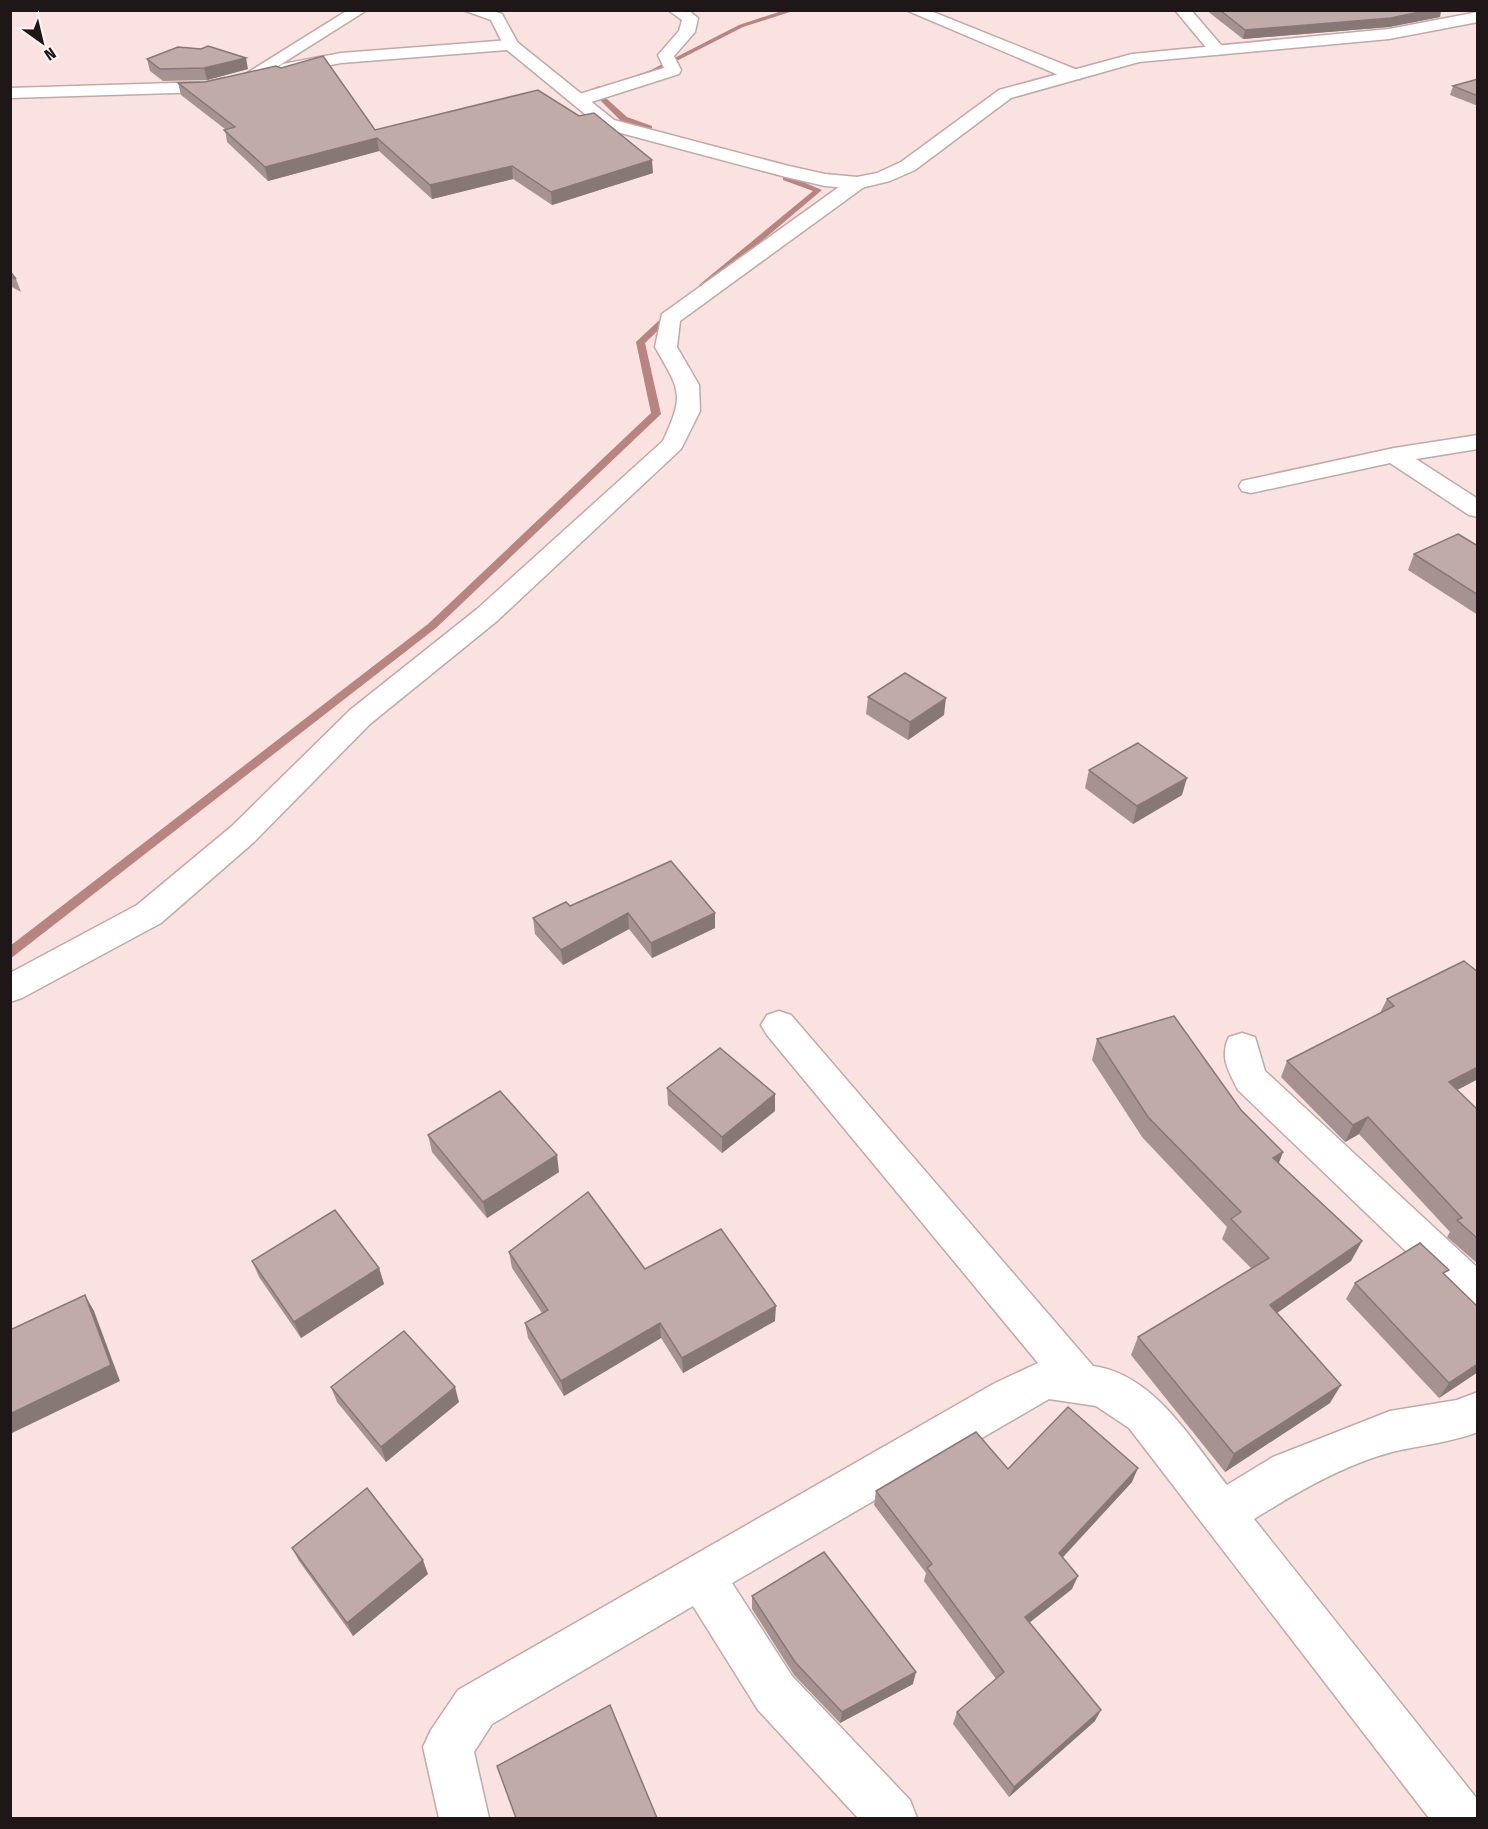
<svg xmlns="http://www.w3.org/2000/svg" width="1488" height="1829" font-family="'Fira Sans Condensed',sans-serif">
<rect width="100%" height="100%" fill="#f9e2e0"/>
<g fill="none" stroke-linecap="round" stroke-linejoin="round">
<!-- stream -->
<g fill="#b8847f" fill-rule="evenodd">
<path d="M785 10H796L743 27 655 72 626 82 623 80 651 70 739 25Z"/>
<path d="M599 86 602 88 598 91 627 117 652 126V130L621 121 590 90Z"/>
<path d="M783 176H789L822 190 705 289H699V285L813 191 783 180Z"/>
<path d="M669 311 676 313 645 343 661 414 659 416 436 628 10 959V946L428 624 651 413 636 342Z"/>
</g>
<!-- street casing -->
<g stroke="#c0aaa8" stroke-width="3">
<g id="street">
<path d="M348 10H367L253 82H241L239 78Z"/>
<path d="M463 10H490L502 14 519 45 517 48H505L491 20Z"/>
<path d="M668 10H688L698 18 695 32 674 56 681 70 679 74 585 104H573L570 100 573 96 664 68 658 55 679 31 682 20Z"/>
<path d="M906 10H928L1080 71 1082 75 1080 79H1068Z"/>
<path d="M1175 10H1191L1221 45 1223 48 1221 51H1209Z"/>
<path d="M857 177 866 183 864 187 680 321 677 347 699 385 700 411 681 449 497 621 370 724 254 842 161 923 22 998 10 1002V973L137 905 232 826 350 710 477 609 663 441C685 393 680 391 655 347L662 314 850 179Z"/>
<path d="M1478 435V449L1416 459 1478 499V517L1469 515 1390 463 1251 493 1242 491 1239 486 1242 481 1251 479 1394 448Z"/>
<path d="M779 1011 791 1015 1093 1366C1154 1374 1192 1441 1227 1485L1273 1457 1390 1411 1457 1400 1478 1392V1432C1449 1443 1421 1445 1392 1452 1343 1465 1296 1493 1254 1519L1478 1800V1818H1429L1129 1428 1096 1406 1049 1399 732 1583 792 1676 910 1800 917 1818H858L758 1710 693 1606 492 1724 474 1752 489 1818H439L423 1747 431 1730 458 1690 995 1383 1038 1363 767 1035 761 1025 767 1015Z"/>
<path d="M1242 1033 1255 1037 1265 1071 1478 1268V1312L1464 1307 1238 1090C1229 1072 1219 1057 1229 1037Z"/>
</g>
</g>
<!-- secondary casing -->
<g stroke="#c0aaa8" stroke-width="3">
<g id="secondary">
<path d="M1478 12V22L1389 39 1139 62 1011 98 915 170 890 181 857 189 825 186 786 177 602 128 507 50 341 63 283 74 275 69 283 64 341 53 511 40 517 42 614 120 789 166 825 174 857 177 877 173 901 162 999 90 1132 54 1389 29Z"/>
<path d="M224 78 230 79 232 83 230 87 207 92 10 98V88L207 82Z"/>
</g>
</g>
<!-- street -->
<use href="#street" fill="#fff" fill-rule="evenodd"/>
<!-- secondary -->
<use href="#secondary" fill="#fff" fill-rule="evenodd"/>
</g>
<!-- wall -->
<g fill="#a69391">
<path d="M1206 10H1441L1440 17 1389 27 1243 39Z"/>
<path d="M147 59 248 69 207 80 163 81 150 71Z"/>
<path d="M1478 79V106L1450 95 1453 86Z"/>
<path d="M178 83 375 130 653 173 552 205 513 179 432 199 379 151 268 181 227 142 225 129 181 95Z"/>
<path d="M10 276 16 279 21 292 10 286Z"/>
<path d="M1478 546V615L1408 570 1414 554Z"/>
<path d="M868 697 944 715 908 740 866 714Z"/>
<path d="M1089 770 1182 795 1133 824 1085 788Z"/>
<path d="M570 906 715 913V928L652 958 629 929 563 965 535 934 533 918Z"/>
<path d="M1387 999 1478 1079 1457 1090 1478 1110V1264L1447 1237 1450 1232 1359 1134 1345 1142 1281 1077 1287 1061 1380 1013Z"/>
<path d="M1097 1039 1241 1110 1283 1152 1279 1163 1362 1241 1351 1261 1277 1313 1330 1403 1225 1472 1131 1355 1138 1337 1252 1269 1222 1239 1227 1227 1142 1137 1092 1060Z"/>
<path d="M667 1088 775 1094V1111L722 1153 668 1105Z"/>
<path d="M428 1135 559 1172 487 1218 432 1152Z"/>
<path d="M509 1252 645 1269 775 1321 683 1373 661 1338 564 1396 528 1338 525 1323 542 1313 512 1268Z"/>
<path d="M252 1261 379 1268 384 1284 301 1338 259 1277Z"/>
<path d="M1446 1276 1478 1307V1372L1439 1398 1346 1299 1355 1283Z"/>
<path d="M331 1387 459 1402 386 1462 337 1402Z"/>
<path d="M1008 1469 1132 1482 1062 1557 1072 1589 1029 1623 1095 1721 1009 1797 953 1724 957 1712 996 1679 924 1581 926 1573 874 1505 876 1491Z"/>
<path d="M292 1548 428 1574 353 1636 299 1561Z"/>
<path d="M752 1596 913 1684 840 1723 794 1675 752 1609Z"/>
</g>
<!-- shaded-wall -->
<g fill="#877876">
<path d="M1429 10H1441L1440 17 1389 27 1243 39 1245 30Z"/>
<path d="M246 58 248 69 207 80 204 68Z"/>
<path d="M377 138 379 151 268 181 265 167Z"/>
<path d="M652 160 653 173 552 205 551 192Z"/>
<path d="M512 166 513 179 432 199 430 185Z"/>
<path d="M946 698 944 715 908 740 910 722Z"/>
<path d="M1187 778 1182 795 1133 824 1137 806Z"/>
<path d="M628 913 629 929 563 965 561 950Z"/>
<path d="M715 913V928L652 958 651 943Z"/>
<path d="M1478 1067V1079L1440 1099 1449 1082Z"/>
<path d="M775 1094V1111L722 1153V1137Z"/>
<path d="M1368 1117 1359 1134 1345 1142 1353 1125Z"/>
<path d="M1283 1152 1275 1172 1273 1158Z"/>
<path d="M557 1155 559 1172 487 1218 483 1202Z"/>
<path d="M1362 1241 1351 1261 1261 1324 1270 1305Z"/>
<path d="M379 1268 384 1284 301 1338 294 1322Z"/>
<path d="M85 1295 94 1311 120 1381 10 1434V1414Z"/>
<path d="M776 1306 775 1321 683 1373 682 1358Z"/>
<path d="M660 1323 661 1338 564 1396 561 1381Z"/>
<path d="M1478 1364V1372L1439 1398 1449 1383Z"/>
<path d="M1341 1385 1330 1403 1225 1472 1234 1454Z"/>
<path d="M455 1387 459 1402 386 1462 381 1447Z"/>
<path d="M1138 1468 1132 1482 1054 1567 1059 1553Z"/>
<path d="M423 1560 428 1574 353 1636 347 1623Z"/>
<path d="M1078 1576 1072 1589 1020 1630 1025 1617Z"/>
<path d="M916 1672 913 1684 840 1723 842 1712Z"/>
<path d="M1101 1710 1095 1721 1009 1797 1014 1787Z"/>
</g>
<!-- building -->
<g fill="#c1aba9" stroke="#877876" stroke-width="1.5">
<path d="M1220 10H1429L1391 18 1245 30Z"/>
<path d="M208 46 246 58 204 68 160 69 147 59 178 47 201 49Z"/>
<path d="M323 56 375 130 538 90 579 116 594 113 652 160 551 192 512 166 430 185 377 138 265 167 224 130 235 127 178 83 205 82 276 66 281 68Z"/>
<path d="M1478 79V96L1453 86Z"/>
<path d="M10 271 16 279 10 276Z"/>
<path d="M1458 534 1478 546V595L1414 554Z"/>
<path d="M905 673 946 698 910 722 868 697Z"/>
<path d="M1138 743 1187 778 1137 806 1089 770Z"/>
<path d="M671 861 715 913 651 943 628 913 561 950 533 918 566 902 570 906Z"/>
<path d="M1464 961 1478 972V1067L1449 1082 1478 1110V1239L1457 1220 1462 1218 1368 1117 1353 1125 1287 1061 1394 1006 1387 999Z"/>
<path d="M1174 1016 1241 1110 1283 1152 1273 1158 1362 1241 1270 1305 1341 1385 1234 1454 1138 1337 1269 1258 1231 1219 1241 1212 1148 1117 1097 1039Z"/>
<path d="M720 1048 775 1094 722 1137 667 1088Z"/>
<path d="M500 1091 557 1155 483 1202 428 1135Z"/>
<path d="M588 1192 645 1269 721 1229 776 1306 682 1358 660 1323 561 1381 525 1323 548 1310 509 1252Z"/>
<path d="M335 1210 379 1268 294 1322 252 1261Z"/>
<path d="M1420 1243 1449 1270 1443 1273 1478 1307V1364L1449 1383 1355 1283Z"/>
<path d="M85 1295 111 1365 10 1414V1330Z"/>
<path d="M404 1331 455 1387 381 1447 331 1387Z"/>
<path d="M1068 1407 1138 1468 1059 1553 1078 1576 1025 1617 1101 1710 1014 1787 957 1712 1004 1672 927 1568 932 1564 876 1491 976 1432 1008 1469Z"/>
<path d="M367 1488 423 1560 347 1623 292 1548Z"/>
<path d="M824 1552 916 1672 842 1712 795 1662 752 1596Z"/>
<path d="M610 1705 657 1818H516L497 1766Z"/>
</g>
<!-- border -->
<rect width="1488" height="1829" fill="none" stroke="#1f1717" stroke-width="24"/>
<!-- north arrow -->
<g transform="translate(42 42) rotate(146)" stroke="#fdf3f2" stroke-width="4.5" paint-order="stroke">
<path d="M0-4.5L10 22L0 15L-10 22Z" fill="#1f1717"/>
<text y="-9" font-size="16" font-weight="bold" text-anchor="middle" fill="#1f1717">N</text>
</g>
</svg>
